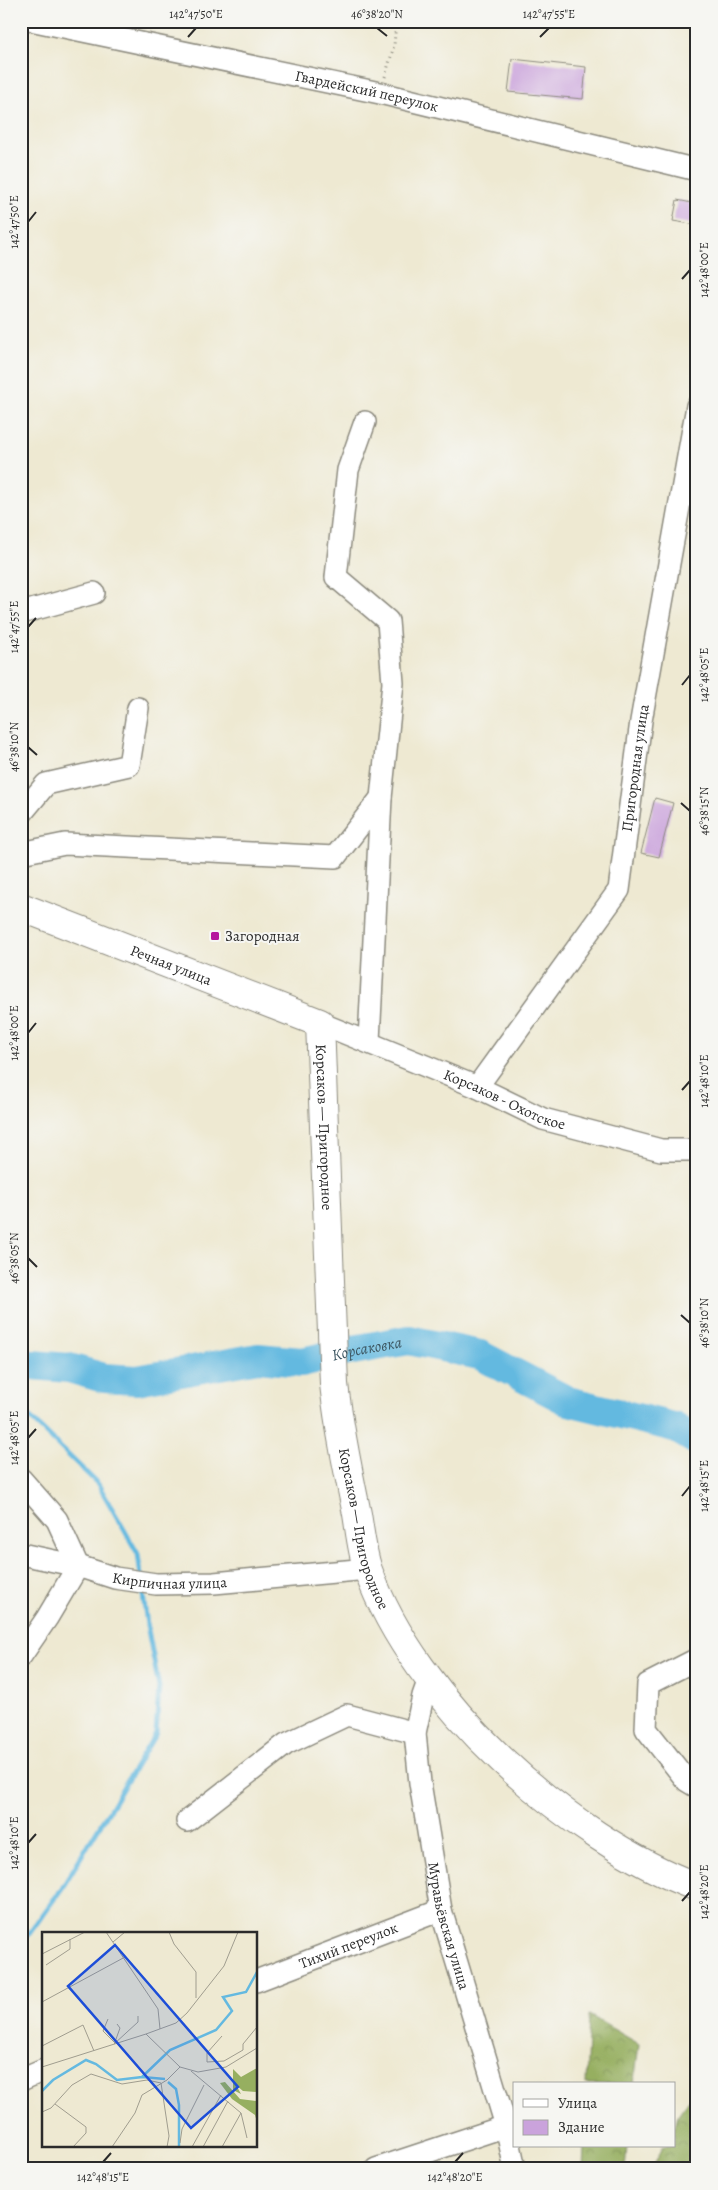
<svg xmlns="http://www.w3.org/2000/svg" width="718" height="2190" font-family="Alegreya,serif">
<defs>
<pattern id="forest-crowns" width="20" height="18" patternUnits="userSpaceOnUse" patternTransform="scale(1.25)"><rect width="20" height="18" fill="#96af60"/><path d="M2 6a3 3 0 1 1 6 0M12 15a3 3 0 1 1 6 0" fill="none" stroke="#7b8f4f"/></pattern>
</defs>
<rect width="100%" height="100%" fill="#f6f6f2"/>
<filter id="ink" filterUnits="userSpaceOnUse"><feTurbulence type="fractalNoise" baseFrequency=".02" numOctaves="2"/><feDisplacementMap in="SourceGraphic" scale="10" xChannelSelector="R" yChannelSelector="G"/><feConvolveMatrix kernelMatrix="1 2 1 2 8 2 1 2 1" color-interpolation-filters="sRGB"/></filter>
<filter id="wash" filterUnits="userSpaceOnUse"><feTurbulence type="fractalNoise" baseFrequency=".0096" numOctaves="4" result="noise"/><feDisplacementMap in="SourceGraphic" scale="20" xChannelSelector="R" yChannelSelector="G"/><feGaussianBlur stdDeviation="1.12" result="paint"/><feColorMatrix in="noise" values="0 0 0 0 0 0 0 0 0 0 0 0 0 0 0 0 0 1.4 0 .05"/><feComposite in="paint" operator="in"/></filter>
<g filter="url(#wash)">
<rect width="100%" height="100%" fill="#eee9d2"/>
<!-- forest -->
<g fill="url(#forest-crowns)" stroke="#606d46">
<path d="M589 2015 639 2044 634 2084H586Z"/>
<path d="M697 2091 695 2169H652L663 2146H674C674 2117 677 2113 697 2091Z"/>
<path d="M584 2146H627L625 2169H583Z"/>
</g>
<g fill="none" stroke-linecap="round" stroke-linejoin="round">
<!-- stream -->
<g stroke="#64b9e0" stroke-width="5">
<path d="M21 1409 98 1484 138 1554 141 1576"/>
<path d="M21 1945 62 1888 156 1733 159 1687 147 1625 142 1587"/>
</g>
<!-- river -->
<path stroke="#64b9e0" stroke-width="30" id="s1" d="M21 1364 69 1368 104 1378 137 1380 258 1358 302 1362 353 1350 409 1340 480 1355 568 1401 674 1427 697 1441"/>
</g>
<g id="blocks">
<!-- building -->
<g fill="#caa3dc">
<path d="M512 59 586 67 583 99 508 92Z"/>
<path d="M677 200 697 204V225L673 221Z"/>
<path d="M655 798 673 803 659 857 641 853Z"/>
</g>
</g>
</g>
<g filter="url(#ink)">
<use href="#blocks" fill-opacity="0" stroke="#8c8a7e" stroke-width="1"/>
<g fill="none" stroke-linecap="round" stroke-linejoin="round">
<!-- minor casing -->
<g stroke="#8c8a7e" stroke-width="24">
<g id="minor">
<path id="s2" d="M35 21 380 93 697 170"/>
<path d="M365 422 348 470 336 577 388 621 393 683 381 798 369 1041"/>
<path d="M21 613 94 593"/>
<path d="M21 814 46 784 129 765 138 708"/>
<path d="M21 853 65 844 335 857 381 798"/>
<path id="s3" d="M320 1023 477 1087 543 1119 661 1150H697"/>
<path id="s4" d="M477 1087 619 890 641 721 697 406"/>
<path d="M21 1479 57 1520 78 1566"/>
<path id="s5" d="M21 1554 78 1566 115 1578 156 1584 214 1583 368 1569"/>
<path d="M21 1656 47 1618 78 1566"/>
<path d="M697 1659 648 1684 646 1729 687 1781 697 1787"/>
<path id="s6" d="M429 1679 423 1696 415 1733 420 1783 441 1910 506 2126 515 2169"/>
<path d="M187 1821 286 1744 347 1715 415 1733"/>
<path id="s7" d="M256 1981 441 1910"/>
<path d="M21 2080 44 2070"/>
<path d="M376 2169 506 2126"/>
</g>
</g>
<!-- major casing -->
<g stroke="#8c8a7e" stroke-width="30">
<g id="major">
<path id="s8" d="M21 907 320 1023 334 1384C339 1428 348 1471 357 1514 360 1532 362 1552 368 1570 415 1701 568 1839 697 1887"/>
</g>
</g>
<!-- path -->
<path stroke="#8c8a7e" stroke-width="3" stroke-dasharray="1 4" stroke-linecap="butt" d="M385 77 394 46 396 21"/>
<!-- minor -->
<use href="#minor" stroke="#fff" stroke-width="21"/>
<!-- major -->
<use href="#major" stroke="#fff" stroke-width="28"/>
</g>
</g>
<!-- ticks -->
<path fill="none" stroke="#2b2b2b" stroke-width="2" d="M377 28 387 36M188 37 196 28M540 37 549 28M28 222 36 212M682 279 690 270M28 627 36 618M682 685 690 675M28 747 37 755M681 803 690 811M28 1033 36 1023M682 1090 690 1081M28 1258 37 1267M681 1315 690 1323M28 1438 36 1429M682 1496 690 1486M28 1843 36 1834M682 1901 690 1892M103 2162 111 2153M455 2162 463 2153"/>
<!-- markers -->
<rect fill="#b5179e" stroke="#f6f6f2" stroke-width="2" x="210" y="931" width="10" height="10" rx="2.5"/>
<g text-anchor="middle" stroke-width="4" stroke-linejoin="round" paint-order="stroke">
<!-- street labels -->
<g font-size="15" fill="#2b2b2b" stroke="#f6f6f2">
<text dy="5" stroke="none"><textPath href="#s2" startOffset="339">Гвардейский переулок</textPath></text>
<text dy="5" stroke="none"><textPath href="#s4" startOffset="366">Пригородная улица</textPath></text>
<text dy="5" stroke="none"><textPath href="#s8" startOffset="161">Речная улица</textPath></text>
<text dy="5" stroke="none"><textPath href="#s3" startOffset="200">Корсаков - Охотское</textPath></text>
<text dy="5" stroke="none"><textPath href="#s8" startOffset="425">Корсаков — Пригородное</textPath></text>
<text dy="5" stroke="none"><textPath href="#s8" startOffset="830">Корсаков — Пригородное</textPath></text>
<text dy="5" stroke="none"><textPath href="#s5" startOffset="152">Кирпичная улица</textPath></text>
<text dy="5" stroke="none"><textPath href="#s6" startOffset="252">Муравьёвская улица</textPath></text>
<text dy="5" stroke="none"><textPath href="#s7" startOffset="99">Тихий переулок</textPath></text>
</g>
<!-- poi labels -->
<g font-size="15" fill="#2b2b2b" stroke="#f6f6f2" text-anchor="start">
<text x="225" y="941">Загородная</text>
</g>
<!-- water labels -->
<g font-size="16" font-style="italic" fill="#3c5661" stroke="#f6f6f2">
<text dy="6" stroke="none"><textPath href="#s1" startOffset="351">Корсаковка</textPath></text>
</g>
</g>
<!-- overview -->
<g transform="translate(42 1932)">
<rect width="215" height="215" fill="#eee9d2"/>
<path d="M215 136V160L201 159 194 153 199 162 191 158V137L199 145ZM183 150 198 167 215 169V190L213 183 190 167 178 151Z" fill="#96af60"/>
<path fill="none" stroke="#64b9e0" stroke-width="2.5" d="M100 145 123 147M126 150 134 157 137 173V215M0 159 11 148 44 128 54 132 75 148 100 145 128 118 174 98 190 79 181 65 204 60 215 40"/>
<path fill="none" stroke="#a09d8f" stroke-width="1" d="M64 0 116 77 118 97M127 0 132 12 154 40V66M71 10 83 0M0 22 43 0M4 33 28 17V7M0 70 83 25M66 87 61 99 73 111M104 102 134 91 145 81 182 34 196 0M180 104 165 121V130L182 129 201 118V112L215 95M73 110 78 96 75 92M72 112 96 90V84M0 114 41 93 52 119M0 135 104 102 138 135 156 140 184 135 215 116M149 139 199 181 205 206M119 151 127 204 125 215M13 172 44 195V201L31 215M0 180 9 176 30 153 49 142 80 152 105 148 119 151M138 211 140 197 162 153M70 215 93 181 100 163 125 148 138 135M150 215 179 163M161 215 186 169M180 215 199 181"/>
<path fill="#1d4ed8" fill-opacity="0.15" stroke="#1d4ed8" stroke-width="2.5" d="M73 13 196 155 149 196 26 54Z"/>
<rect width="215" height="215" fill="none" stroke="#2b2b2b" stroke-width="2.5"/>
</g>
<!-- margin -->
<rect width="718" height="2190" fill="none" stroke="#f6f6f2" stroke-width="55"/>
<!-- legend -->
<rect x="513" y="2082" width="162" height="65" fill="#f6f6f2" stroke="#a5a5a2"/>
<rect x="523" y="2099" width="25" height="8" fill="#ffffff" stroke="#a5a5a2"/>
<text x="558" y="2108" font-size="15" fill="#2b2b2b">Улица</text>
<rect x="523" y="2120" width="25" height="15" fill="#caa3dc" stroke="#a5a5a2"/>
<text x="558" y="2132" font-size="15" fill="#2b2b2b">Здание</text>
<rect x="28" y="28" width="662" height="2134" fill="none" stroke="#2b2b2b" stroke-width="2"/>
<g font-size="12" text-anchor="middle" fill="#2b2b2b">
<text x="196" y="18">142°47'50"E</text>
<text x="377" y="18">46°38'20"N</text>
<text x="549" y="18">142°47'55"E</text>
<text transform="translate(14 222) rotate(-90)" y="4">142°47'50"E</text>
<text transform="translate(704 270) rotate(-90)" y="4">142°48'00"E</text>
<text transform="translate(14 627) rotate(-90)" y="4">142°47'55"E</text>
<text transform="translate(704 675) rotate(-90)" y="4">142°48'05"E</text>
<text transform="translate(14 747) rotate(-90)" y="4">46°38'10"N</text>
<text transform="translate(704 811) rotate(-90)" y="4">46°38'15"N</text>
<text transform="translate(14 1033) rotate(-90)" y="4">142°48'00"E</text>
<text transform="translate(704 1081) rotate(-90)" y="4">142°48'10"E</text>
<text transform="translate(14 1258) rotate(-90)" y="4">46°38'05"N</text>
<text transform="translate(704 1323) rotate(-90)" y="4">46°38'10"N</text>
<text transform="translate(14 1438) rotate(-90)" y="4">142°48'05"E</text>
<text transform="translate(704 1486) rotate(-90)" y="4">142°48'15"E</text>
<text transform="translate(14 1843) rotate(-90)" y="4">142°48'10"E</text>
<text transform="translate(704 1892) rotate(-90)" y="4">142°48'20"E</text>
<text x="103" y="2181">142°48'15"E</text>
<text x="455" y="2181">142°48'20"E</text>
</g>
</svg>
